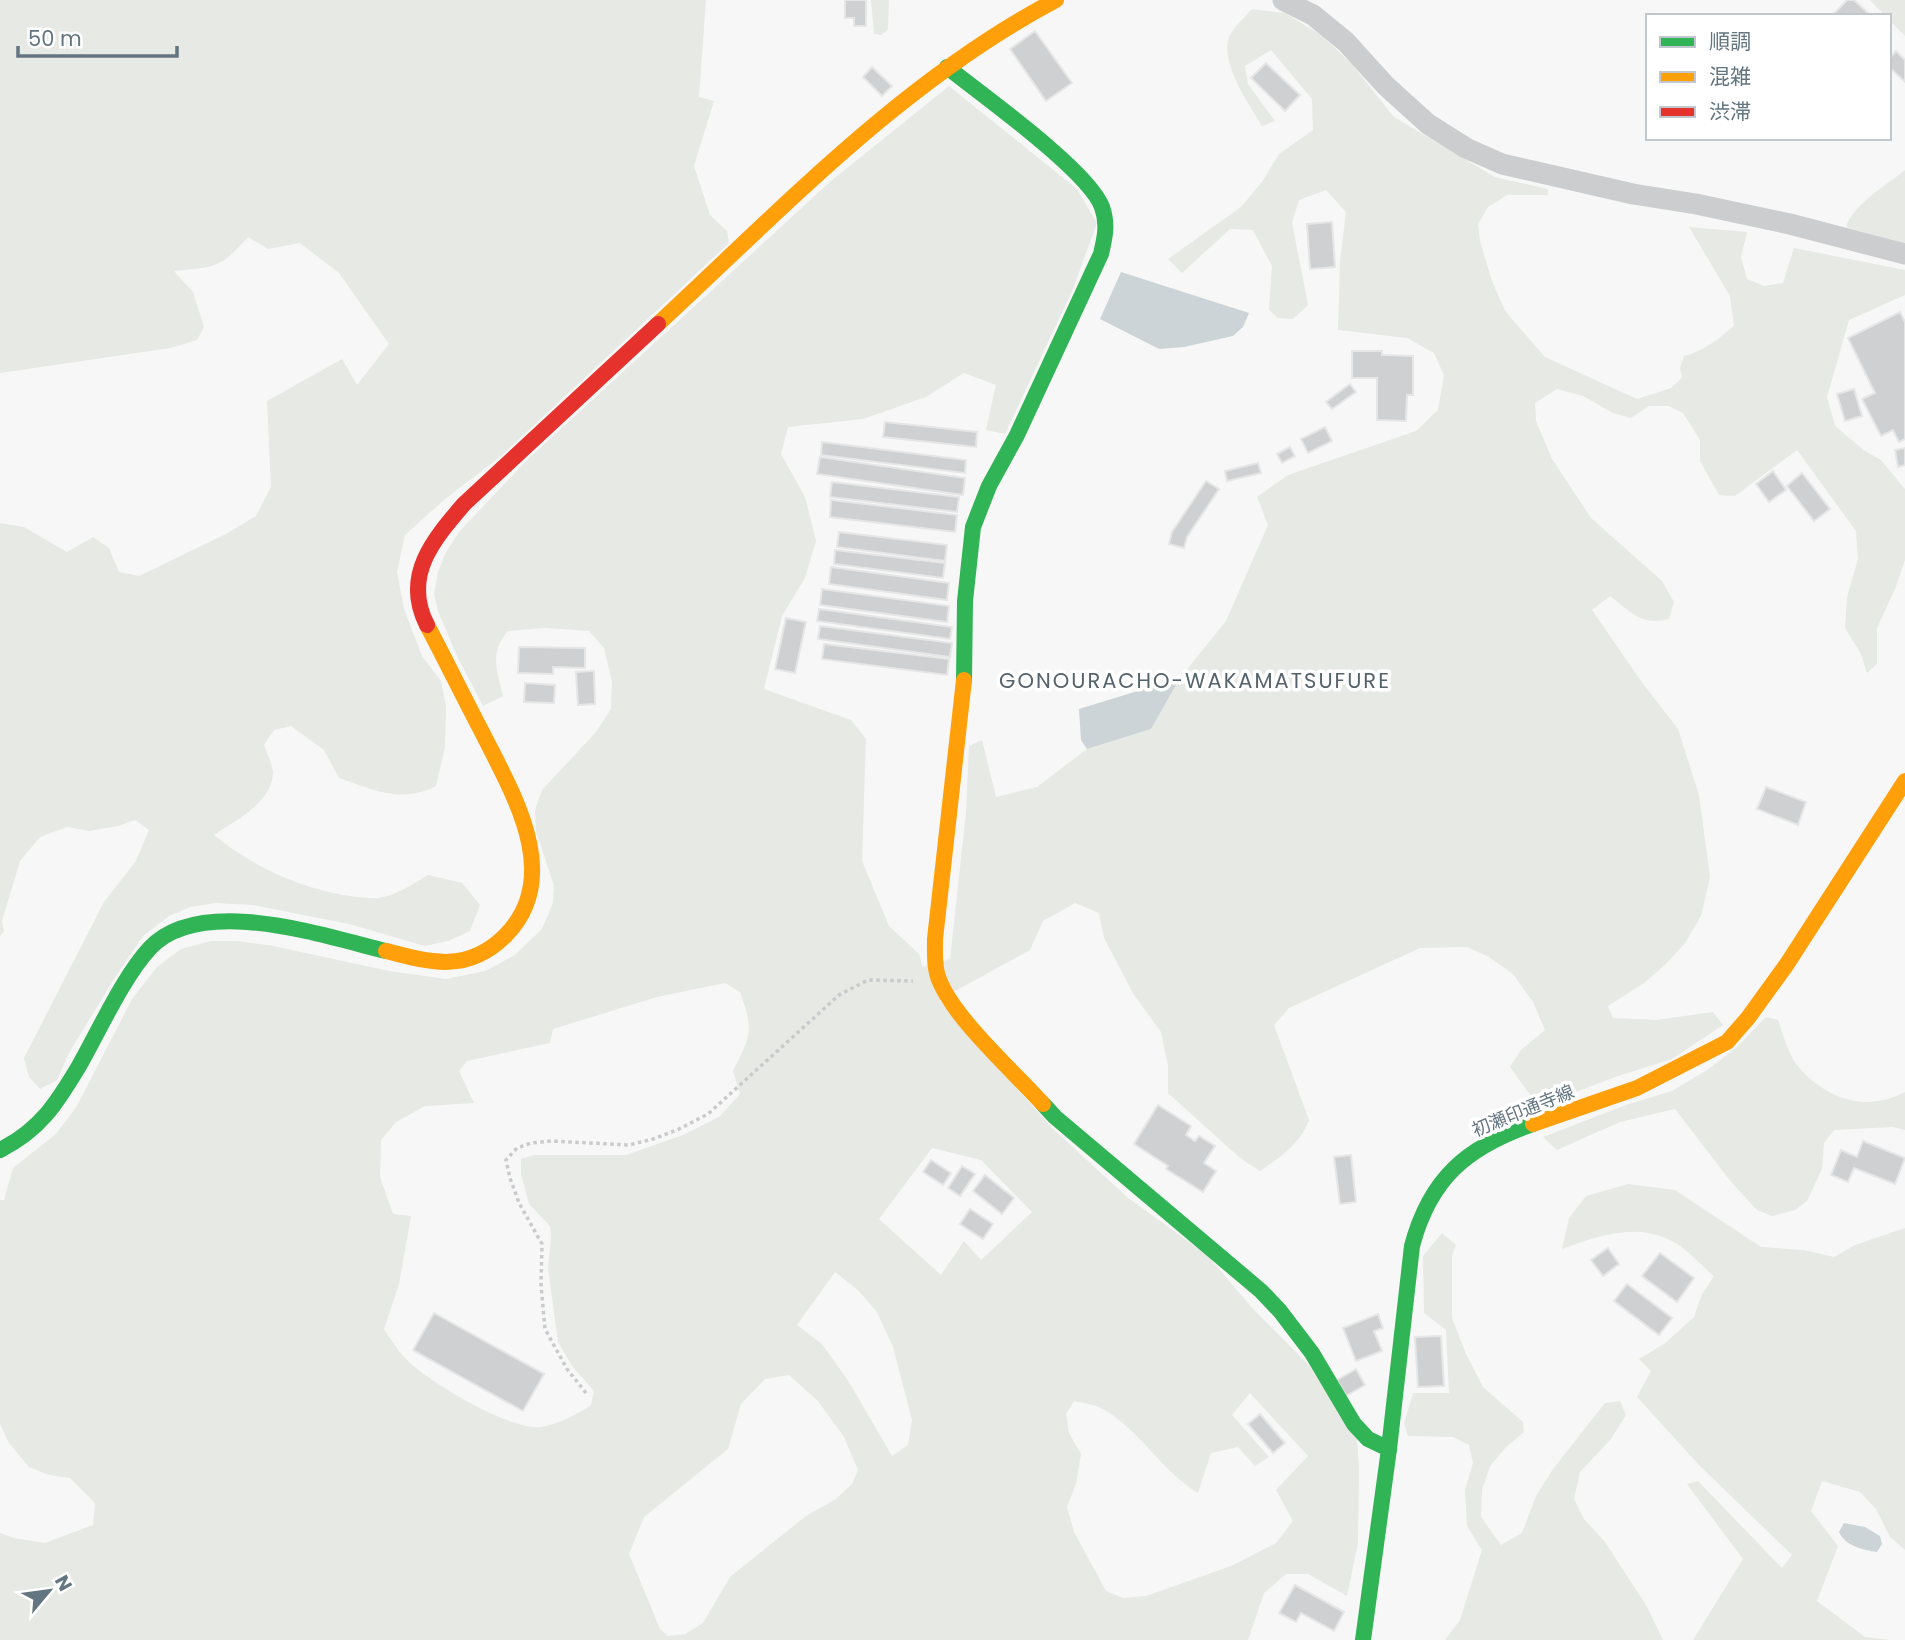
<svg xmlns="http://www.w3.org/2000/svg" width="1905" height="1640" font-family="Poppins,'Noto Sans JP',sans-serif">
<rect width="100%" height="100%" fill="#f7f7f7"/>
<!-- green -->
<g fill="#e6e9e4" fill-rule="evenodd">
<path d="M0 0H706L699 97 714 101 694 166 710 215 727 231 729 243 500 457 445 499 405 535 397 572 404 609 422 656 441 681 446 707 445 747 436 786C400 804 375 790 339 778L324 750 291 726 274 730 264 745C267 753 272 764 273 772 273 802 235 821 214 835 254 868 306 891 357 897 364 897 372 899 379 898 397 895 413 884 428 875L462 883 480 905 470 931 448 941 425 946 349 924 253 905 215 903 190 907 169 916 143 936 114 979 69 1053 57 1080 40 1089 29 1077 24 1058 104 902 136 861 149 830 135 820 118 826 89 831 67 827 40 837 20 861 2 921 4 932 0 936V523L24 527 67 552 93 537 109 548 119 572 139 576 224 535 256 516 271 487 267 401 342 359 357 385 389 344 339 273 300 243 268 249 248 237C220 269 214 267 174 271L193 292 204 327 197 340 171 348 0 373Z"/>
<path d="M871 0H889L888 30 881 35 874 34Z"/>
<path d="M1870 0H1905V36L1889 20V16H1885Z"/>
<path d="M1252 9 1285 13 1321 35 1351 63 1394 117 1495 177 1548 189V195H1507L1488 207 1478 224 1480 241 1492 281 1505 311 1545 357 1637 399 1671 388 1682 378 1680 368 1684 356C1704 351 1718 339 1734 326L1730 296 1689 227 1747 232 1741 257 1747 279 1764 286 1783 283 1794 248 1905 270V295L1849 320 1827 397 1835 426 1865 451 1881 460 1905 489V560L1895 589 1877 628V664L1867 673 1861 654 1845 628 1847 597 1858 559 1856 531 1797 450 1735 496 1719 495 1700 461V440L1683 413 1669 406H1649L1631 418 1613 413 1583 396 1557 389 1535 403 1536 421 1552 459 1591 518 1662 581 1674 602 1669 619C1641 626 1631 612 1610 596L1592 610 1641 681 1678 729 1699 795 1710 877 1701 916 1685 943 1666 964 1644 983 1608 1006 1613 1018 1656 1020 1713 1012 1723 1025 1672 1059 1618 1076 1538 1106 1510 1067 1521 1050 1545 1030 1533 1002 1513 974 1489 957 1467 947 1420 948 1289 1008 1274 1025 1309 1120C1300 1144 1282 1156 1260 1171L1240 1158 1168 1093V1066L1161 1032 1134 995 1104 938 1099 913 1075 903 1043 921 1030 950 939 1000 1053 1129 1127 1197 1207 1255 1253 1309 1308 1364 1357 1438 1359 1470 1358 1543 1347 1596 1308 1574H1286L1264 1593 1248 1640H0V1533L14 1538 45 1543 93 1525 95 1503 70 1478 49 1475 29 1467 9 1443 0 1424V1200H4L13 1168 56 1134 77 1106 132 999 157 967 181 949 211 941H237L273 946 389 971 446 979 485 971 515 955 542 929 553 903 554 886 536 831 535 810 542 790 596 732 611 709 612 682 604 648 589 631 546 628 508 631C489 653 497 670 503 696L483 706 457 656 438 611 434 594 438 572 446 552 459 532 528 459 831 181 949 86 1077 189 1097 223 1073 289 1005 434 986 430 996 385 964 373 926 397 863 419 788 427 781 454 805 497 816 541 805 578 782 616 764 689 851 720 866 739 862 861 889 926 919 954 923 967 950 959 966 813 969 746 982 740 996 797 1037 787 1087 749 1151 729 1180 678 1226 621 1268 525 1257 497 1288 475 1416 431 1438 410 1444 375 1434 353 1407 338 1338 330 1340 262 1346 212 1326 190 1299 200 1292 223 1308 305 1293 319 1278 318 1269 310 1272 266 1253 230 1230 229 1182 273 1168 259 1241 207 1262 182 1279 154 1313 130 1312 99 1271 50 1245 66 1248 84 1275 121 1262 126C1249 104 1218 61 1230 35 1235 26 1245 17 1252 9ZM725 983 740 992C754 1031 751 1035 733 1071L740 1094 719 1117 683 1135 626 1155H534L521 1159V1174L529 1204 550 1226 551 1237 548 1268 558 1342 572 1366 594 1391 591 1405C576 1415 559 1424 541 1427 510 1431 429 1382 407 1360 398 1352 391 1339 384 1329L399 1284 411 1216 393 1214 380 1177 381 1140 396 1122 425 1106 474 1103 459 1071 467 1061 550 1043 553 1029 657 997ZM932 1148 981 1160 1032 1212 981 1260 964 1241 941 1275 879 1219ZM835 1272 858 1290 877 1312 893 1347 912 1420 908 1445 892 1456 849 1382 822 1344 797 1325ZM789 1375 818 1401 844 1437 858 1470 852 1484 836 1499 806 1516 730 1577 703 1623 685 1634 668 1636 660 1629 629 1554 644 1517 728 1449 741 1404 765 1379ZM1250 1393 1308 1456 1276 1490 1293 1521 1276 1543 1231 1566 1146 1596 1123 1598 1106 1591 1074 1532 1067 1507 1076 1484 1081 1454 1069 1433 1066 1414 1074 1401C1082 1403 1093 1404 1101 1408 1139 1428 1161 1471 1198 1493L1211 1453 1238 1447 1255 1466 1269 1457 1232 1415Z"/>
<path d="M1905 170V244L1846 227C1854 203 1886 186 1905 170Z"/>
<path d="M1766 1017 1778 1020C1783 1034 1788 1054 1797 1065 1825 1099 1866 1113 1905 1092V1130L1893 1127 1834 1130 1824 1143 1822 1169 1807 1201 1795 1210 1772 1216 1757 1210 1732 1183 1675 1109 1620 1122 1557 1150 1543 1137 1626 1105 1672 1091 1707 1070 1736 1048Z"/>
<path d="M1628 1184 1675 1190 1761 1247 1804 1250 1834 1257 1855 1245 1905 1228V1550L1890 1537 1876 1509 1860 1492 1822 1481 1811 1511 1838 1546 1817 1601 1865 1637 1890 1640H1693L1743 1559 1687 1484 1698 1481 1782 1568 1792 1555 1699 1465 1637 1397 1651 1371 1639 1359 1664 1344 1694 1317 1702 1294 1714 1276C1701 1265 1687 1249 1672 1241 1635 1222 1598 1236 1562 1249L1569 1218 1586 1196Z"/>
<path d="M1442 1233 1456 1245 1452 1255V1318L1466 1354 1483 1387 1523 1422 1524 1432 1506 1447 1490 1466 1482 1490 1481 1517 1501 1545 1522 1533 1536 1496 1553 1469 1605 1403 1620 1401 1626 1415 1611 1439 1580 1472 1574 1499 1584 1519 1605 1542 1646 1605 1663 1640H1445L1460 1620 1482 1550 1467 1526 1465 1490 1473 1463 1469 1445 1453 1437 1408 1436 1404 1424 1413 1393H1449L1446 1330 1424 1313 1423 1256Z"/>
</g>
<!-- water -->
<g fill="#ccd4d7">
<path d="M1121 272 1249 313 1243 327 1233 336 1184 347 1159 349 1100 319Z"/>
<path d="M1180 678 1151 729 1087 749 1081 740 1079 709Z"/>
<path d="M1844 1523 1865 1527 1880 1536 1882 1544 1877 1552C1863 1550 1845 1546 1839 1532Z"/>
</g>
<!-- building -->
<g fill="#ced0d1" stroke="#e6e6e6" stroke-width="2">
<path d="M845 0H866V26H854V18H845Z"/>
<path d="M1847 0H1854L1871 16H1832Z"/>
<path d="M1035 31 1072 83 1046 101 1010 49Z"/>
<path d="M1896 51 1905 60V82L1889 67V59Z"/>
<path d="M1266 63 1300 95 1285 111 1251 78Z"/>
<path d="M872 67 892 86 882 96 863 77Z"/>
<path d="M1332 222 1335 267 1310 269 1307 224Z"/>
<path d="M1900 312 1905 322V439L1899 442 1893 430 1881 436 1862 399 1875 393 1848 338Z"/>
<path d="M1352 351H1382V355L1413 356V395H1407L1406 421 1377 420V378H1352Z"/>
<path d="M1350 384 1356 392 1332 409 1326 402Z"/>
<path d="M1854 389 1862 416 1845 421 1837 394Z"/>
<path d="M885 422 977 432 976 447 883 437Z"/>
<path d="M1325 427 1332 441 1308 453 1301 439Z"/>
<path d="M822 442 966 460 965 473 821 455Z"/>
<path d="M1290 447 1295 456 1282 463 1277 454Z"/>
<path d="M1905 448V465L1898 467 1895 450Z"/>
<path d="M820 457 965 478 963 495 817 474Z"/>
<path d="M1258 463 1261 473 1227 481 1225 471Z"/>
<path d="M1773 471 1786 490 1769 502 1756 484Z"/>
<path d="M1802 473 1830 509 1814 521 1787 486Z"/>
<path d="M1206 481 1219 489 1187 537 1184 548 1169 544 1172 532Z"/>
<path d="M832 482 959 497 957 512 830 497Z"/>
<path d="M831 500 957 515 955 532 830 517Z"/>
<path d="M839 532 947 545 945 561 837 547Z"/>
<path d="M835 550 945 563 943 578 834 564Z"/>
<path d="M831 567 949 583 947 600 829 584Z"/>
<path d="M822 589 949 606 947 622 820 605Z"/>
<path d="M819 609 952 627 950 639 817 621Z"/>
<path d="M786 618 806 622 795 673 775 669Z"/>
<path d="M820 626 952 643 950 657 818 639Z"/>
<path d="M824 644 949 659 947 675 822 659Z"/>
<path d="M519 647 585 648V668L553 667V674L518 673Z"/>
<path d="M594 671 595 704 578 705 576 672Z"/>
<path d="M525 683 555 685 554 703 524 702Z"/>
<path d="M1766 787 1806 802 1798 825 1757 809Z"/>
<path d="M1158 1105 1191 1126 1186 1135 1195 1141 1199 1136 1215 1146 1204 1163 1216 1171 1203 1192 1166 1169 1168 1166 1134 1144Z"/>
<path d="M1863 1141 1905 1158 1895 1184 1854 1168 1848 1182 1831 1175 1841 1150 1857 1157Z"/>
<path d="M1351 1155 1356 1202 1340 1204 1334 1157Z"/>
<path d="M931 1160 951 1173 943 1185 923 1172Z"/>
<path d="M962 1166 975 1174 960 1196 948 1188Z"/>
<path d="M985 1175 1014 1198 1002 1214 973 1191Z"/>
<path d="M970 1209 993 1224 983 1239 960 1224Z"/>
<path d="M1608 1248 1619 1264 1603 1276 1591 1260Z"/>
<path d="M1660 1253 1694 1278 1677 1302 1642 1276Z"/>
<path d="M1627 1284 1672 1318 1659 1335 1614 1301Z"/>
<path d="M434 1313 544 1374 523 1411 413 1350Z"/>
<path d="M1378 1314 1383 1328 1374 1331 1382 1351 1356 1361 1343 1328Z"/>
<path d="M1441 1336 1444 1386 1418 1387 1415 1337Z"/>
<path d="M1356 1369 1365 1385 1346 1396 1337 1380Z"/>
<path d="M1260 1414 1285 1443 1273 1453 1248 1424Z"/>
<path d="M1295 1585 1344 1612 1334 1631 1301 1613 1296 1622 1279 1613Z"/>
</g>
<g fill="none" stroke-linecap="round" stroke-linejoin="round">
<!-- path -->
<path stroke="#c9cacb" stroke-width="3.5" stroke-dasharray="3.5 3.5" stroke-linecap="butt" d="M586 1393 567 1369 545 1329 541 1285 542 1244 519 1203 510 1178 506 1160 517 1148 531 1143 551 1141 629 1145 653 1139 679 1129 708 1114 839 995 868 980 913 981"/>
<!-- street -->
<path stroke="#cccdce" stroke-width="21" d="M1283 0 1313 15 1346 42 1386 86 1428 124 1466 148 1502 164 1633 194 1696 204 1790 224 1905 254"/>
<!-- fast -->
<g stroke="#30b455" stroke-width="16">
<path d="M947 67C981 94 1089 171 1102 207 1108 224 1105 237 1101 254L1017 435 989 486 973 527 965 601 964 680"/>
<path d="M1043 1104 1055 1117 1261 1291 1280 1311 1312 1353 1354 1424 1368 1439 1389 1449"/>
<path d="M0 1150C40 1130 57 1103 79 1066 99 1031 123 977 150 948 201 894 324 936 386 951"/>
<path d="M1363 1640 1389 1449 1412 1246C1430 1178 1467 1147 1533 1124"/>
</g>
<!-- slow -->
<g stroke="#ff9f0a" stroke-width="16">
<path d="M658 324C783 208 904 80 1056 0"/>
<path d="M964 680 935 939C935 954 934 969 940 982 956 1020 1014 1072 1043 1104"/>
<path d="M386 951C431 963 468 973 505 936 564 877 513 794 483 734 464 698 446 661 427 625"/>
<path d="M1533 1124 1637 1088 1727 1042 1748 1018 1787 964 1905 781"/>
</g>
<!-- jam -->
<path stroke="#e5322d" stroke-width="16" d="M427 625C402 576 433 540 464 504L658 324"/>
</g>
<g text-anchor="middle" stroke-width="7" stroke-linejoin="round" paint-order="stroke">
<!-- street labels -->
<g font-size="18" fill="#637581" stroke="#fff">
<text transform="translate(1523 1111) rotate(-22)" y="6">初瀬印通寺線</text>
</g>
<!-- quarter labels -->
<g font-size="21" letter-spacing="2" fill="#55636c" stroke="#fff">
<text x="1195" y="688">GONOURACHO-WAKAMATSUFURE</text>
</g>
</g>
<!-- legend -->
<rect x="1646" y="14" width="245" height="126" fill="#ffffff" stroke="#c1c8cd" stroke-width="2"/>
<rect x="1660" y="37" width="35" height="10" fill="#30b455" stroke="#c1c8cd" stroke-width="2"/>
<text x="1709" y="49" font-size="21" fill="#637581">順調</text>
<rect x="1660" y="72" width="35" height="10" fill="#ff9f0a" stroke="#c1c8cd" stroke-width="2"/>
<text x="1709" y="84" font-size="21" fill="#637581">混雑</text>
<rect x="1660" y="107" width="35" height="10" fill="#e5322d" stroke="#c1c8cd" stroke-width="2"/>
<text x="1709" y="119" font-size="21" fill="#637581">渋滞</text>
<!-- north arrow -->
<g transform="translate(49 1591) rotate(61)" stroke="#ffffff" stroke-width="5" paint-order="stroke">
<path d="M0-5L12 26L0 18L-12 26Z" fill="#637581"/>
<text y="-10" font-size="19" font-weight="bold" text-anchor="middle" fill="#637581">N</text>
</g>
<!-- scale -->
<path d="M18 46v10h159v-10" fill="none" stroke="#637581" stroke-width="3.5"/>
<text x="28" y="46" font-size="21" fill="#637581" stroke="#ffffff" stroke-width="5" paint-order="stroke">50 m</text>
</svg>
